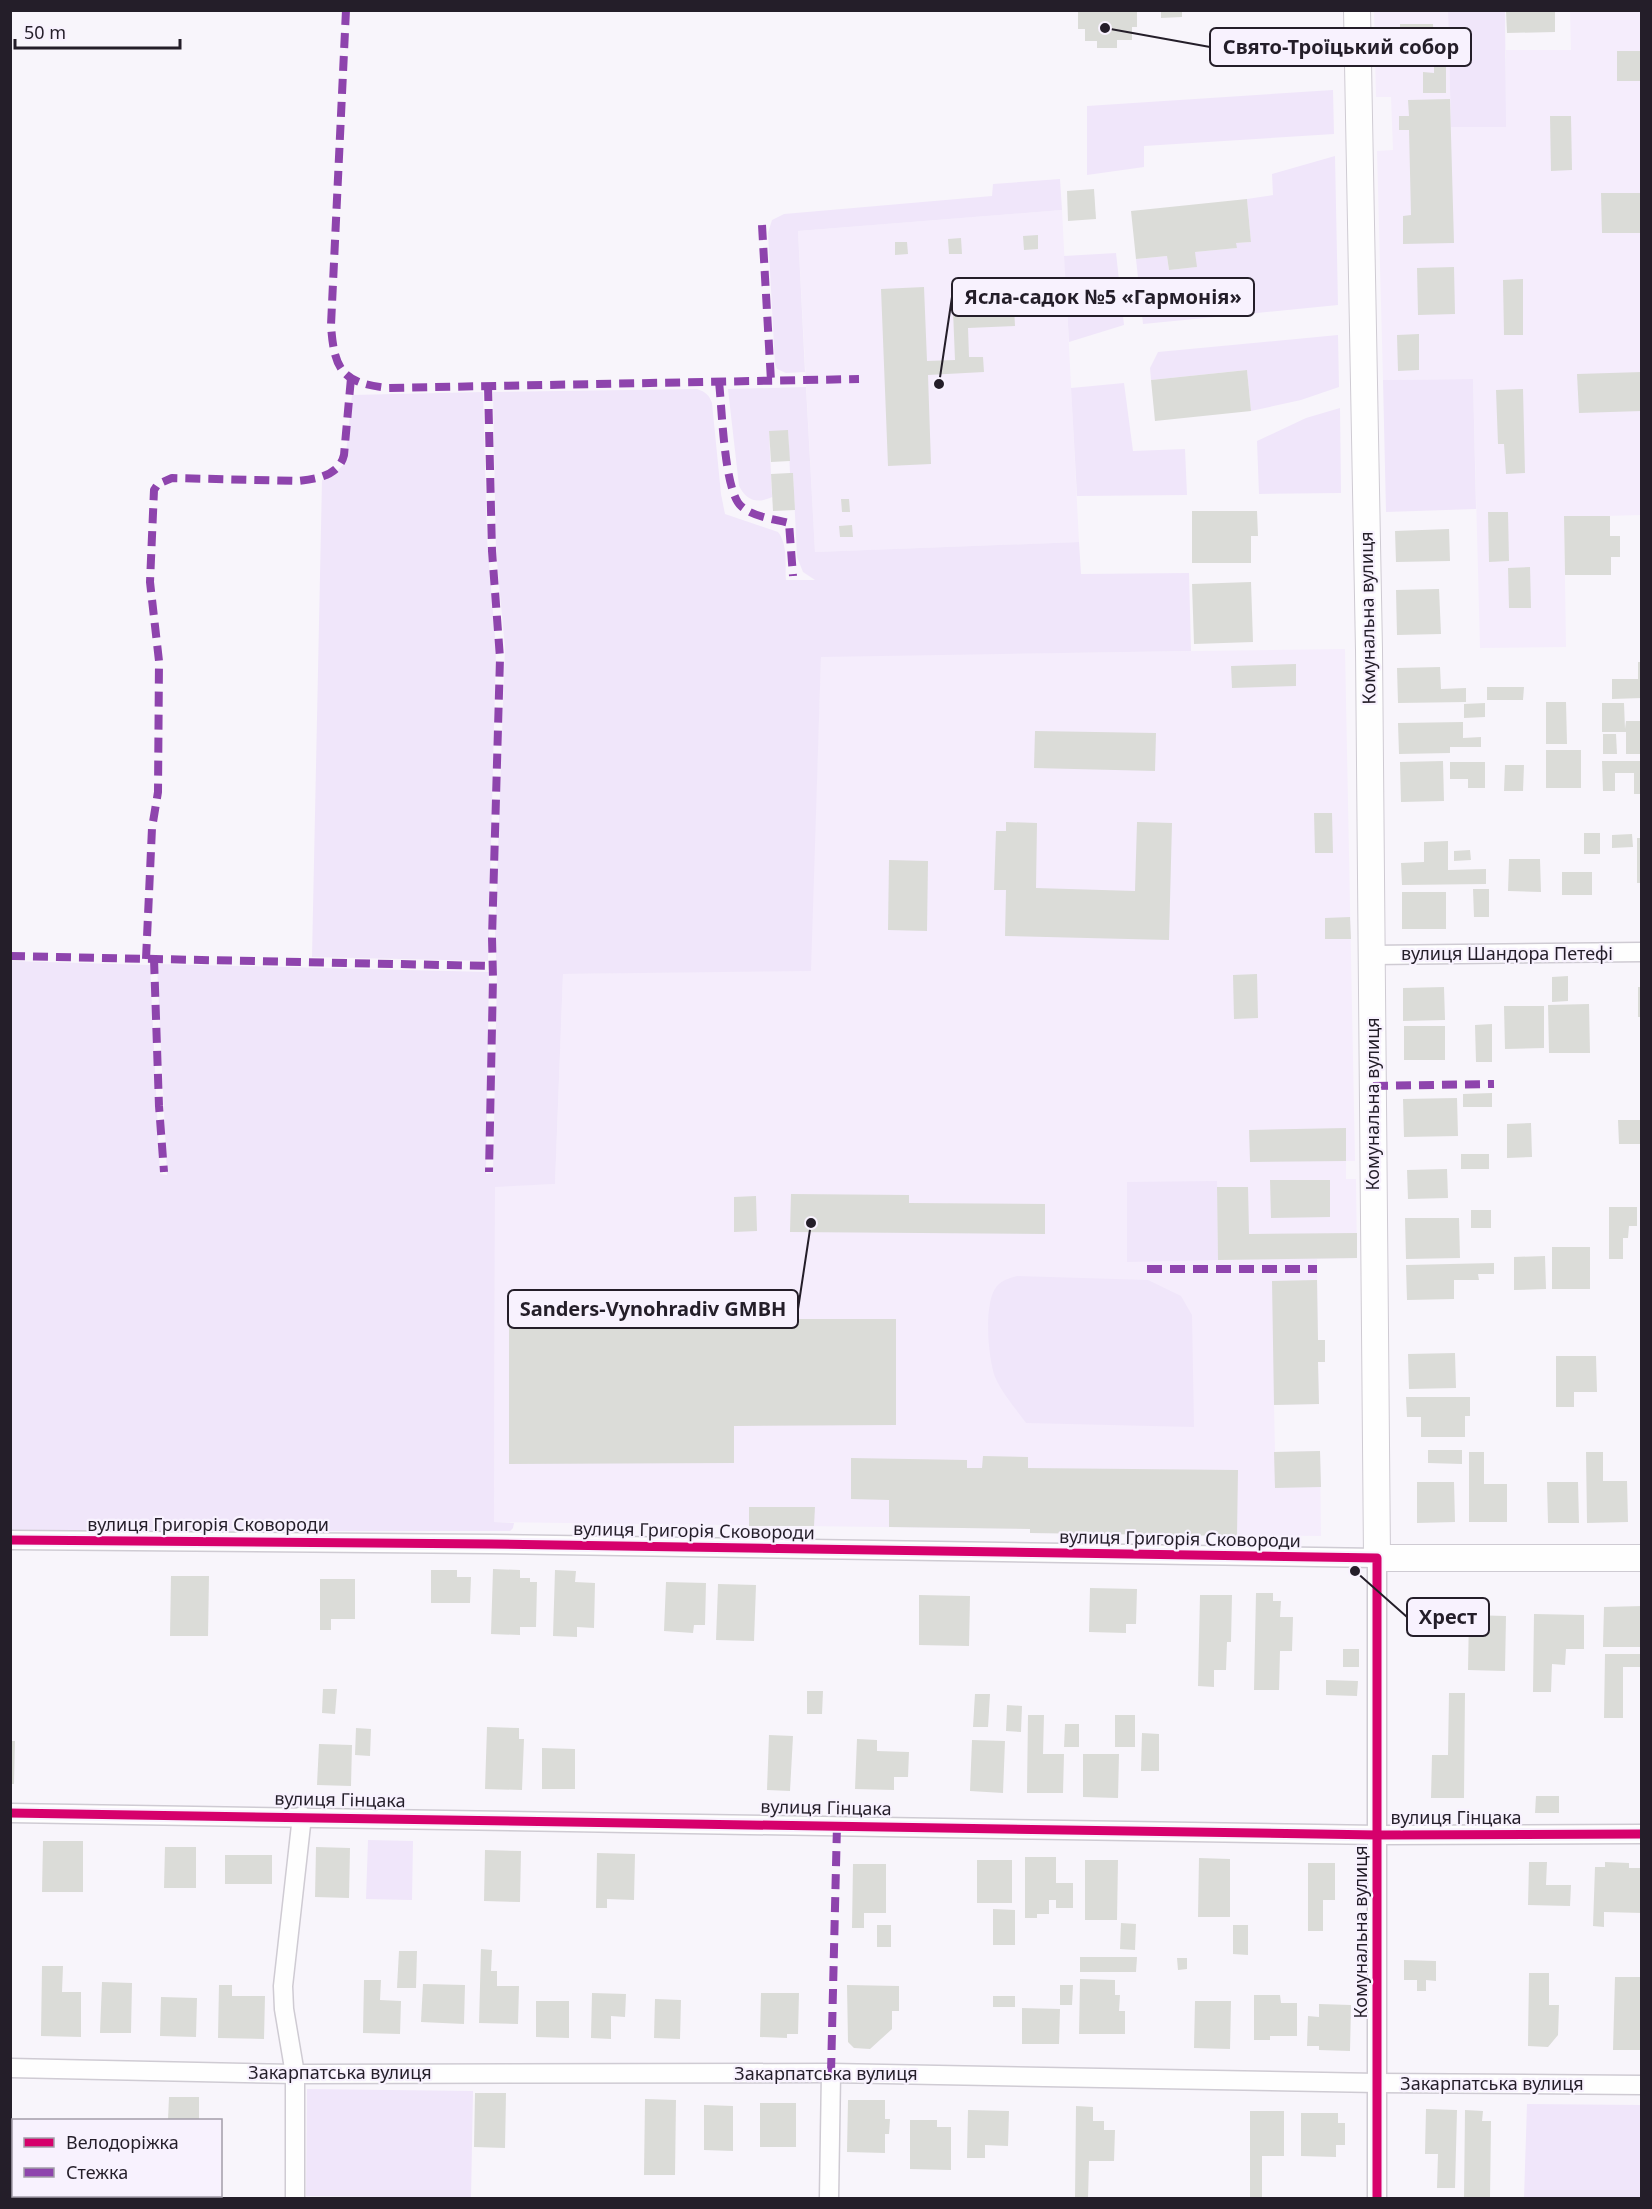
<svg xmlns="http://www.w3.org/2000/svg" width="1652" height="2209" font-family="'Noto Sans',sans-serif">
<rect width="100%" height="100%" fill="#f8f5fb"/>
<!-- built -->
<g fill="#f5edfc">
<path d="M1374 11H1448L1451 127H1505L1506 50H1571L1570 11H1641V515L1564 517 1566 647 1480 648 1473 379 1383 380 1377 151 1393 150 1391 97H1376Z"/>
<path d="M1062 210 1079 542 815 552 798 231Z"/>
<path d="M1345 649 1355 1161H1346V1179H1356L1357 1258 1317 1259 1318 1340 1325 1353V1362H1318L1319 1404 1274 1405 1275 1452 1320 1451 1321 1536 1030 1533V1529L494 1522 495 1186 555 1184 563 974 810 970 821 656Z"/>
</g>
<!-- green -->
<g fill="#f0e6fa">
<path d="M1448 11H1505L1506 127H1451Z"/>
<path d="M1333 90 1334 134 1144 146V167L1087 175V106Z"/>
<path d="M1335 156 1338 305 1143 324 1136 259 1167 256 1169 270 1196 267 1195 252 1236 248V243L1251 242 1247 199 1273 195 1272 174Z"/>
<path d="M1060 179 1062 210 798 231 805 372 786 373 777 369 775 364 768 233 772 220 784 214 992 196 993 184Z"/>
<path d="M1116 253 1124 325 1069 342 1064 256Z"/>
<path d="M1338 335 1339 387 1301 400 1251 411 1247 370 1151 380 1150 368 1158 352Z"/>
<path d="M1473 379 1476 509 1386 512 1383 380Z"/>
<path d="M1124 383 1133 451 1185 449 1187 495 1077 496 1071 388Z"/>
<path d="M806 387 815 552 1079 542 1081 574 1189 573 1191 651 821 657 811 971 563 974 555 1184 495 1187 494 1522 514 1523 513 1528 510 1531H11V961L150 965 160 1174 167 1175 157 964 489 972 486 1174 493 1173 497 975 495 937 505 648 496 551 493 392 697 389C706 392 709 395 712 403L721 494 725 514 778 532C788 544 785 566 786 580H815L803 572 797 557 793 473H790L788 431 769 432 772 497C757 504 747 501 739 486L728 389Z"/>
<path d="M483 392 487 539 496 649 488 961 312 957 322 480 335 473 345 463 352 395Z"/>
<path d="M1340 408 1341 493 1259 494 1257 441 1306 418Z"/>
<path d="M1217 1181 1218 1260 1127 1262V1182Z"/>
<path d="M1017 1276 1148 1280 1181 1296 1192 1315 1194 1427 1026 1423C1016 1409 1002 1393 995 1377 988 1358 983 1302 997 1286 1002 1280 1010 1278 1017 1276Z"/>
<path d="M368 1840 413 1841 412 1900 366 1899Z"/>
<path d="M307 2089 473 2091 471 2198 306 2196Z"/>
<path d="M1527 2104 1641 2105V2198H1524Z"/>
</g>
<!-- building -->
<g fill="#dbdcd8">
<path d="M1078 10H1137V27H1132V40H1117V48H1097V41H1085V29H1078Z"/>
<path d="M1161 10H1182V17L1161 18Z"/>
<path d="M1506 10H1555V32L1507 33Z"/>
<path d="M1400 24H1433L1434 51H1400Z"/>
<rect x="1617" y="51" width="25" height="30"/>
<path d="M1434 58 1446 59V93H1423V72L1434 73Z"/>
<path d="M1450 99 1454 243 1403 244V216L1411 215 1409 130H1399V116H1409L1408 100Z"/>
<path d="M1550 116H1571L1572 170 1551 171Z"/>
<path d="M1094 189 1096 219 1068 221 1067 191Z"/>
<path d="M1601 193H1642V233H1602Z"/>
<path d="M1247 199 1251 242 1236 243 1237 248 1195 252 1197 267 1169 270 1167 256 1136 259 1131 211Z"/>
<path d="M1038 235V249L1024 250 1023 236Z"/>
<path d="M961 238 962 254H949L948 239Z"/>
<path d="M895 242H907L908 254 895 255Z"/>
<path d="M1454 267 1455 314 1418 315 1417 268Z"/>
<path d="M1523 279V335H1504L1503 280Z"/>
<path d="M1013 284 1015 326 968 328 969 357H983L984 372 928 375 931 464 888 466 881 289 924 287 927 361 955 360 952 286Z"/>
<path d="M1419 334V370L1398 371 1397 335Z"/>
<path d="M1247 370 1251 411 1155 421 1151 380Z"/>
<path d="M1642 372V411L1579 413 1577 374Z"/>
<path d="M1523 389 1525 473 1506 474 1504 444H1498L1496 390Z"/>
<path d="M788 430 790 461 771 462 769 431Z"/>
<path d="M790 473H793L795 510 773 511 771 474Z"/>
<path d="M841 499H849L850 512H842Z"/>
<path d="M1192 511H1257L1258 536H1251V563H1192Z"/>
<path d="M1488 512H1508L1509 561 1489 562Z"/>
<path d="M1564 516H1610V536H1620V557H1611V575H1565Z"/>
<path d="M852 525 853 537H840L839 526Z"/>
<path d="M1449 529 1450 561 1396 562 1395 531Z"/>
<path d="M1530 567 1531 608H1509L1508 568Z"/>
<path d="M1251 582 1253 642 1194 644 1192 584Z"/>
<path d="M1439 589 1441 634 1397 635 1396 590Z"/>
<path d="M1638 662H1642V698L1612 699V679H1638Z"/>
<path d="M1296 664V686L1232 688 1231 666Z"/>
<path d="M1440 667 1441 689 1466 688V702L1398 703 1397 668Z"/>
<path d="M1487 687H1524L1523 700H1487Z"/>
<path d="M1546 702H1566L1567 744H1546Z"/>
<path d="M1485 703V717L1464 718V704Z"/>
<path d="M1602 703H1624L1625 729 1626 721H1642V754H1626V732H1602Z"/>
<path d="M1463 722V738L1481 737V747H1450V753L1399 754 1398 723Z"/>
<path d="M1035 731 1156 733 1155 771 1034 768Z"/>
<path d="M1603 734H1616L1617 754H1603Z"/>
<rect x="1546" y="750" width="35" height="38"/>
<path d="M1443 761 1444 801 1401 802 1400 762Z"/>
<path d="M1602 761H1642V794H1634V773H1615V791H1603Z"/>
<path d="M1450 762H1485V788H1468V779H1450Z"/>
<path d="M1505 765H1524L1523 791H1504Z"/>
<path d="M1314 813H1332L1333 853H1315Z"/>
<path d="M1006 822 1037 823 1036 888 1135 891 1137 822 1172 823 1169 940 1005 936 1006 890H994L996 831H1006Z"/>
<rect x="1584" y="833" width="16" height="21"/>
<path d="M1632 834 1633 847 1612 848V835Z"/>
<rect x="1637" y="838" width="5" height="45"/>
<path d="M1448 841V870L1486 869V884L1402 885 1401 863 1424 862V842Z"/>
<path d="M1470 850 1471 860 1454 861V851Z"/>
<path d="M1509 859H1540L1541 892 1508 891Z"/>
<path d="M889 860 928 861 927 931 888 930Z"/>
<rect x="1562" y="872" width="30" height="23"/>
<path d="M1473 889H1489V917H1474Z"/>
<rect x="1402" y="892" width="44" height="37"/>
<path d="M1350 917 1351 939H1325V918Z"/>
<path d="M1257 974 1258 1018 1234 1019 1233 975Z"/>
<path d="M1568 976V1001L1552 1002V977Z"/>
<path d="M1444 987 1445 1020 1403 1021V988Z"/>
<rect x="1638" y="987" width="4" height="30"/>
<path d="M1589 1004 1590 1053H1549L1548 1005Z"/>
<path d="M1504 1006H1544V1048L1505 1049Z"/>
<path d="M1492 1024V1062H1476L1475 1025Z"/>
<rect x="1404" y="1026" width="41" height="34"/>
<path d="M1492 1093V1107H1463V1094Z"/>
<path d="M1457 1098 1458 1136 1404 1137 1403 1099Z"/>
<path d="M1618 1120H1642V1144H1619Z"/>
<path d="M1531 1123 1532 1157 1507 1158V1124Z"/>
<path d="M1346 1128V1161L1250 1162 1249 1130Z"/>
<rect x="1461" y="1154" width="28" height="15"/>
<path d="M1447 1169 1448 1198 1408 1199 1407 1170Z"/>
<path d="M1270 1180H1330V1217L1271 1218Z"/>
<path d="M1217 1187H1248L1249 1234 1357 1233V1258L1218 1260Z"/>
<path d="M791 1194 909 1195V1203L1045 1204V1234L790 1232Z"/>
<path d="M756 1196 757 1231 734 1232V1197Z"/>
<path d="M1609 1207H1637V1226H1629L1628 1238H1623V1259H1609Z"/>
<rect x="1471" y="1210" width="20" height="18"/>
<path d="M1405 1218H1459L1460 1258 1406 1259Z"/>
<rect x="1552" y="1247" width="38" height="42"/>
<path d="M1545 1256 1546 1289 1514 1290V1257Z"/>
<path d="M1494 1263V1274H1478L1479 1280H1454V1299L1407 1300 1406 1265Z"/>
<path d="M1317 1280 1318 1340H1325V1362H1318L1319 1404 1274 1405 1272 1281Z"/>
<path d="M509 1319H896V1425L734 1426V1463L509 1464Z"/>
<path d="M1455 1353 1456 1388 1409 1389 1408 1354Z"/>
<path d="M1556 1356H1596L1597 1392H1574V1407H1556Z"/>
<path d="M1406 1397H1470V1416H1465V1437H1421V1417H1407Z"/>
<path d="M1428 1450H1462V1464L1428 1463Z"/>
<path d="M1320 1451 1321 1487 1275 1488 1274 1452Z"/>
<path d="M1469 1452H1484V1484H1507V1522H1469Z"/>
<path d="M1586 1452H1603V1481H1627L1628 1522 1587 1523Z"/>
<path d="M983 1456 1028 1457V1468L1238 1470 1237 1536 1030 1533V1529L889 1527V1500L851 1499V1458L967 1460V1468H982Z"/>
<path d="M1417 1482H1454L1455 1522 1417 1523Z"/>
<path d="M1547 1482H1578L1579 1523H1548Z"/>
<path d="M749 1507H815L814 1526H749Z"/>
<path d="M493 1569 520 1570V1578H530V1582H537L536 1627H520V1635L491 1634Z"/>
<path d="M431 1570H457V1577H471L470 1603H431Z"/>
<path d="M555 1570 576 1571 575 1582 595 1583 594 1628 577 1627V1637L553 1636Z"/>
<path d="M171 1576H209L208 1636H170Z"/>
<path d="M320 1579H355V1619H331V1630H320Z"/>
<path d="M666 1582 706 1583 705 1625H694L693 1633 664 1631Z"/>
<path d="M718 1584 756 1585 754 1641 716 1640Z"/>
<path d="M1090 1588 1137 1589 1136 1624H1126V1633L1089 1632Z"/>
<path d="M1256 1593H1273V1601H1281L1280 1617H1293L1292 1651H1280L1279 1690H1254Z"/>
<path d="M919 1595 970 1596 969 1646 919 1645Z"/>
<path d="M1200 1595H1232L1231 1642H1227L1226 1670H1214V1687L1198 1686Z"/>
<path d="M1642 1606V1647H1603L1604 1607Z"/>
<path d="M1534 1614 1584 1615V1649H1566L1565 1665 1552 1664 1551 1692H1533Z"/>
<path d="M1469 1615 1506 1616 1505 1671 1468 1670Z"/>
<rect x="1343" y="1649" width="16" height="18"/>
<path d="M1605 1654H1640V1667H1623V1718H1604Z"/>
<path d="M1326 1680 1358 1681 1357 1696 1326 1695Z"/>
<path d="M323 1689H337L335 1714 322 1713Z"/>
<path d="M807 1691H823L822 1714H807Z"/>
<path d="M1449 1693H1465L1464 1798H1431L1432 1755H1448Z"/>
<path d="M975 1694H990L988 1727H973Z"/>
<path d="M1007 1705 1022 1706 1021 1732 1006 1731Z"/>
<path d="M1028 1715H1044L1043 1754H1064L1063 1793H1027Z"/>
<rect x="1115" y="1715" width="20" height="32"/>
<path d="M1065 1724H1079V1747H1064Z"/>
<path d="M487 1727 519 1728V1739H524L522 1790 485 1789Z"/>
<path d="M356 1728 371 1729 370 1756 355 1755Z"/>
<path d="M1142 1733 1159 1734V1771H1141Z"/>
<path d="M769 1735 793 1736 790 1791 767 1790Z"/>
<path d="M857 1739 877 1740V1751L909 1752 908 1777H894V1790L855 1789Z"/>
<path d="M972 1740 1005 1741 1003 1793 970 1791Z"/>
<path d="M10 1741H15L14 1784H10Z"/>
<path d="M319 1744 352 1745 351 1786 317 1785Z"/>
<path d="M542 1748 575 1749V1789H542Z"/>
<path d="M1083 1754H1119L1118 1798 1083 1797Z"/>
<path d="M1536 1796H1559V1813H1535Z"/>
<path d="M43 1841H83V1892H42Z"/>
<path d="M165 1847H196V1888H164Z"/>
<path d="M316 1847 350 1848 349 1898 315 1897Z"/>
<path d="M485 1850 521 1851 520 1902 484 1901Z"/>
<path d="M597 1853 635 1854 634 1900 607 1899V1908H596Z"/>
<rect x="225" y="1855" width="47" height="29"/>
<path d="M1025 1857H1056V1883H1073V1908H1056V1900H1049V1914H1037V1918H1025Z"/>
<path d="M1199 1858 1230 1859V1917H1198Z"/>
<rect x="977" y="1860" width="35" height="43"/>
<path d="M1085 1860H1118L1117 1920H1085Z"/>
<path d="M1529 1862H1547L1546 1885H1571L1570 1906 1528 1905Z"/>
<path d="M1605 1862 1629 1863V1868H1642V1913L1604 1912V1927L1593 1926 1595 1867H1605Z"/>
<path d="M1308 1863H1335V1900H1323V1931H1308Z"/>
<path d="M853 1864H886V1913H864V1928H852Z"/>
<path d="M993 1909 1015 1910V1945H993Z"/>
<path d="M1121 1923 1136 1924 1135 1950 1120 1949Z"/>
<rect x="877" y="1925" width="14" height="22"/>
<path d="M1233 1925H1248V1955L1233 1954Z"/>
<path d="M481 1949 492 1950 491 1971H497V1986H519L518 2024 479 2023Z"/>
<path d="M399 1951H417L416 1988H397Z"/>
<path d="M1080 1957H1137L1136 1972H1080Z"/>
<path d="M1177 1958H1187V1969L1178 1970Z"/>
<path d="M1404 1960 1436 1961V1981L1426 1980V1991H1417V1980H1404Z"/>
<path d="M42 1966H63L62 1992H81V2037L41 2036Z"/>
<path d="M1529 1973H1549V2005H1559L1558 2035 1548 2047 1528 2046Z"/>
<path d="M1615 1977H1642V2050H1613Z"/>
<path d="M1080 1979 1115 1980V1995H1120L1119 2011H1125V2034H1079Z"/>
<path d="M364 1980H381L380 2000 401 2001 400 2034 363 2033Z"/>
<path d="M102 1982 132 1983 131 2033H100Z"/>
<path d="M423 1984 465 1985 464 2024 421 2022Z"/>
<path d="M219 1985H232V1996H265L264 2039 218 2038Z"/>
<path d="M847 1985 899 1986V2011H892V2029L870 2049 854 2048 848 2042Z"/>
<path d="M1060 1985H1073L1072 2005H1060Z"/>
<path d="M592 1993 626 1994 625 2017 611 2016V2039L591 2038Z"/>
<path d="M761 1993H799L798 2034H787V2038L760 2037Z"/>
<path d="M1254 1995H1280L1281 2003H1297V2036H1270V2040H1254Z"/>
<rect x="993" y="1996" width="22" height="11"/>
<path d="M161 1997 197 1998 196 2037 160 2036Z"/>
<path d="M655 1999 681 2000 680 2039 654 2038Z"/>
<path d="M536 2001H569V2038L536 2037Z"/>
<path d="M1195 2001H1231L1230 2049 1194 2048Z"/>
<path d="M1319 2004 1351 2005 1350 2051 1319 2050V2046H1307L1308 2016 1319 2017Z"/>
<path d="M1022 2008 1060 2009 1059 2044H1022Z"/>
<path d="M475 2093H506L505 2148 474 2147Z"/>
<path d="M169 2097H199V2120H168Z"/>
<path d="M645 2099 676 2100 675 2175H644Z"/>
<path d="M848 2100H885V2119H890L889 2134H885V2153L847 2152Z"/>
<rect x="760" y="2103" width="36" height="44"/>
<path d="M704 2105 733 2106V2151L704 2150Z"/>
<path d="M1076 2106 1093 2107V2121H1104V2130H1115L1114 2161H1089L1088 2198H1075Z"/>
<path d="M1426 2109 1457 2110 1455 2188H1437L1438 2154H1425Z"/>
<path d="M968 2110 1009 2111 1008 2146 985 2145V2158H967Z"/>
<path d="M1465 2110 1483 2111 1482 2121H1491L1490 2198H1464Z"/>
<path d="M1250 2111H1284V2156H1262V2198H1250Z"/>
<path d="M1301 2113H1338V2123H1345V2145H1336V2157L1301 2156Z"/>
<path d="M910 2120H937V2127H951V2170L910 2169Z"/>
<rect x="10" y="2131" width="4" height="35"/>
</g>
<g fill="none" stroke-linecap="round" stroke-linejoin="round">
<!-- minor casing -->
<g stroke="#cfcbd3" stroke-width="21">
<g id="minor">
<path d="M1372 955 1642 952"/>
<path d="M10 1540 490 1544 1377 1558V2198"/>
<path d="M10 1813 1378 1835 1642 1834"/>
<path d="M10 2068 295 2074 831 2073 1377 2083 1642 2085"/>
<path d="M295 2198V2074L284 2009 283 1986 302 1816"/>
<path d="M829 2198 831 2073"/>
</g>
</g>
<!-- secondary casing -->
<g stroke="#cfcbd3" stroke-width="28">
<path id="secondary" d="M1357 10 1369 650 1377 1558H1642"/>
</g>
<!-- minor -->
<use href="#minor" stroke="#fefefe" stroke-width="18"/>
<!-- secondary -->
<use href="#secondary" stroke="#fefefe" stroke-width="26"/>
<!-- quiet -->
<g stroke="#8e44ad" stroke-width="8" stroke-dasharray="15 8" stroke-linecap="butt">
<path d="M346 10 331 325C334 371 343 383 388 388L859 379"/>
<path d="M762 225 771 381"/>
<path d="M719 382C722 407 724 491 741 506 753 517 774 519 789 523L793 576"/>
<path d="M488 386 492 551 500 658 492 938 493 978 489 1172"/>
<path d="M10 956 492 966"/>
<path d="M146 959 152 828 158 792 159 661 150 582 154 490 158 484 172 478 298 481C316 479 339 476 344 455L351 378"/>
<path d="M154 959 159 1106 164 1172"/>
<path d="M1373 1086 1494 1084"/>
<path d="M1147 1269H1317"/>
<path d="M831 2073 837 1825"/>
</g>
<!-- cycleway casing -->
<g stroke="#f8f2fe" stroke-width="13">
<g id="cycleway">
<path d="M10 1540 490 1544 1377 1558V2198"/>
<path d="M10 1813 1378 1835 1642 1834"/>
</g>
</g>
<!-- cycleway -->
<use href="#cycleway" stroke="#d6006c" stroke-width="9"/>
</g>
<g text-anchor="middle" stroke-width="4.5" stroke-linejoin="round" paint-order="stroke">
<!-- street labels -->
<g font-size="18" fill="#241e29" stroke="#f8f2fe">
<text transform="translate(1368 618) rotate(-91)" y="6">Комунальна вулиця</text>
<text x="1507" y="960">вулиця Шандора Петефі</text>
<text transform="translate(1373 1104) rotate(-90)" y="6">Комунальна вулиця</text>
<text x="208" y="1531">вулиця Григорія Сковороди</text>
<text transform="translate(694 1531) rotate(1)" y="6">вулиця Григорія Сковороди</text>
<text transform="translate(1180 1539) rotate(1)" y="6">вулиця Григорія Сковороди</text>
<text transform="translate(340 1800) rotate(1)" y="6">вулиця Гінцака</text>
<text transform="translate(826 1808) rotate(1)" y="6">вулиця Гінцака</text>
<text x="1456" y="1824">вулиця Гінцака</text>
<text transform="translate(1361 1932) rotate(-90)" y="6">Комунальна вулиця</text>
<text x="340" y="2079">Закарпатська вулиця</text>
<text x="826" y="2080">Закарпатська вулиця</text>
<text x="1492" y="2090">Закарпатська вулиця</text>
</g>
</g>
<!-- callouts -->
<path fill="none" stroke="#241e29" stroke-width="2" d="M1105 28L1210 47M939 384L952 297M811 1223L798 1309M1355 1571L1407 1617"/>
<g fill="#241e29" stroke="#f8f2fe" stroke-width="2">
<circle cx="1105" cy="28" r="6"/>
<circle cx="939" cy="384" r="6"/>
<circle cx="811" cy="1223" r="6"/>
<circle cx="1355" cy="1571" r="6"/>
</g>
<g fill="#f8f2fe" stroke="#241e29" stroke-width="2">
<rect x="1210" y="28" width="261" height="38" rx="6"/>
<rect x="952" y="278" width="302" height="38" rx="6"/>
<rect x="508" y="1290" width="290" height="38" rx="6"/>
<rect x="1407" y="1598" width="82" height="38" rx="6"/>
</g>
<g font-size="20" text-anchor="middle" font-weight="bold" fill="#241e29">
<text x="1341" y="54">Свято-Троїцький собор</text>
<text x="1103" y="304">Ясла-садок №5 «Гармонія»</text>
<text x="653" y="1316">Sanders-Vynohradiv GMBH</text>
<text x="1448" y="1624">Хрест</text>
</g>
<!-- border -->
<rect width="1652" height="2209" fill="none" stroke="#241e29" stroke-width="24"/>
<!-- legend -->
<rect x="12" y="2119" width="210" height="78" fill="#f8f2fe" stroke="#a39da9" stroke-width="1.5"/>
<rect x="24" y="2138" width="30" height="9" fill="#d6006c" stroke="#a39da9" stroke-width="1.5"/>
<text x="66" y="2149" font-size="18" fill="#241e29">Велодоріжка</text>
<rect x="24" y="2168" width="30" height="9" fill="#8e44ad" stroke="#a39da9" stroke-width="1.5"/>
<text x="66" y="2179" font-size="18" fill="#241e29">Стежка</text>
<!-- scale -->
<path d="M15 39v9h165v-9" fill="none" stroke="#241e29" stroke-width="3"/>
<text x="24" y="39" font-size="18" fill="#241e29" stroke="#f8f2fe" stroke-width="4.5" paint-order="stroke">50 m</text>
</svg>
